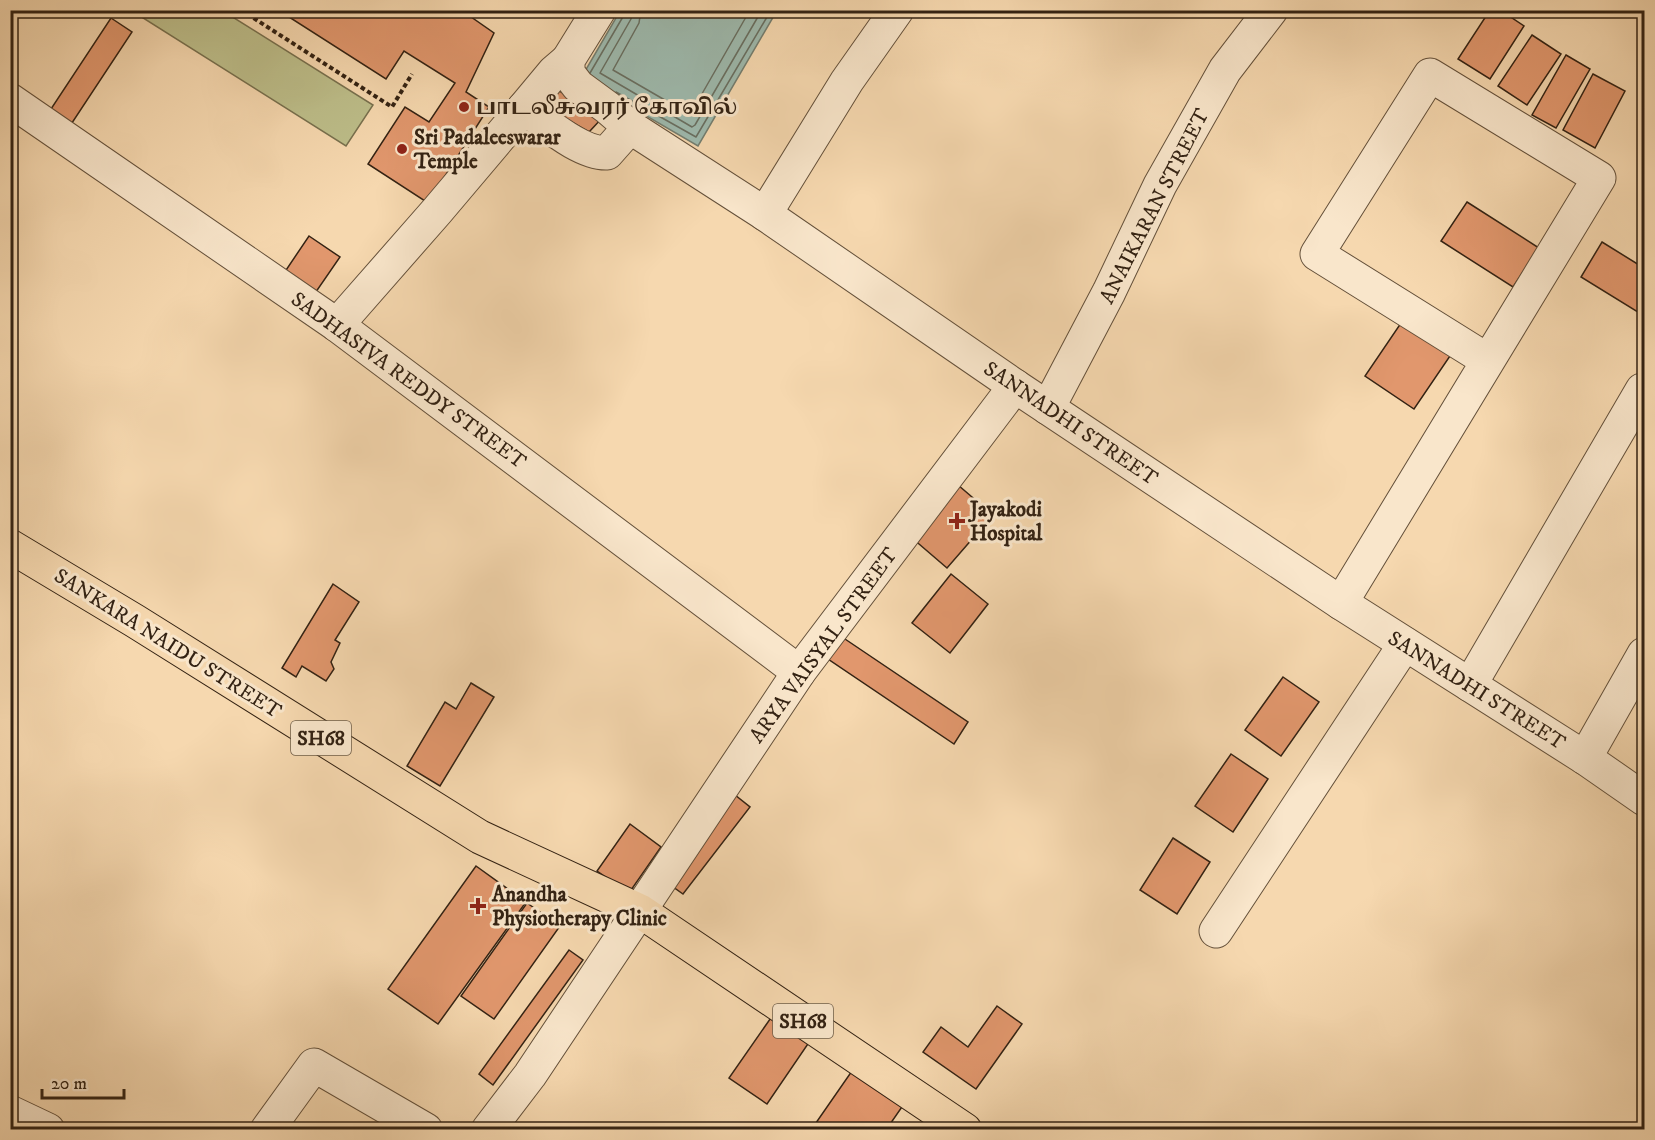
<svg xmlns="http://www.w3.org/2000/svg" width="1655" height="1140" font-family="'IM FELL DW Pica','Noto Serif Tamil',serif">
<rect width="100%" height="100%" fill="#f6d8af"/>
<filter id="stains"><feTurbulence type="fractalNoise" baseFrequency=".00333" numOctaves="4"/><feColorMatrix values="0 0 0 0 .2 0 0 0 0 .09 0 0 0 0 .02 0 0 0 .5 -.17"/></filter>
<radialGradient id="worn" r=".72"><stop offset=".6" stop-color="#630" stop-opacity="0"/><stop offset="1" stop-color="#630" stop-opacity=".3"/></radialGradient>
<!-- green -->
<path fill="#bdbe8a" stroke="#78704e" stroke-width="1.5" d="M132 11H223L373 105 346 146Z"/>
<!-- water -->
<path fill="#9db9ad" stroke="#737d6f" stroke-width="1.5" d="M769 10 775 14 698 146 581 78 620 11Z"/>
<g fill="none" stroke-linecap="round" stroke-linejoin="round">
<!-- shore -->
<g stroke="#686e60" stroke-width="1.5">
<path d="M632 10 631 19 600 73 692 127 695 125 759 15V10"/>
<path d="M641 10 639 23 613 70 689 114 691 113 750 10"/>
<path d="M590 73 624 15 625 10"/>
<path d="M616 92 696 137 767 17V10"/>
</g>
</g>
<!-- building -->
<g fill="#e1976d" stroke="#332213" stroke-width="1.5">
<path d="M278 10H461L494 33 466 92 489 107 428 203 368 164 405 107 429 122 455 83 404 51 386 79Z"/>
<path d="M1490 10H1500L1524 26 1490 79 1458 59Z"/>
<path d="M111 18 132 32 66 132 45 118Z"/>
<path d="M1532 35 1561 54 1527 105 1498 86Z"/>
<path d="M1566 55 1590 69 1556 128 1532 115Z"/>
<path d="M1593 74 1625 91 1595 148 1563 130Z"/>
<path d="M548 84 603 117 589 132 542 105Z"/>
<path d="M1467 202 1539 248 1513 287 1441 241Z"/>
<path d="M309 236 340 257 309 302 278 282Z"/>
<path d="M1602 242 1644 268V308L1641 314 1581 277Z"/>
<path d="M1401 323 1450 356 1414 409 1365 376Z"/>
<path d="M958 485 993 515 947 568 912 538Z"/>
<path d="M951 574 988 604 950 653 912 623Z"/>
<path d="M333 584 359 602 335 640 340 643 331 662 334 669 326 681 302 666 296 677 282 668Z"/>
<path d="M842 637 968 722 954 744 828 659Z"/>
<path d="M1283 677 1319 702 1281 756 1245 730Z"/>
<path d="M471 683 494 697 440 786 407 766 445 702 456 709Z"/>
<path d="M1231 754 1268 779 1233 832 1195 806Z"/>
<path d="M730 791 750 807 683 894 662 879Z"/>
<path d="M630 824 661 847 629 893 597 871Z"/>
<path d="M1173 838 1210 862 1177 914 1140 890Z"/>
<path d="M476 866 526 902 438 1024 388 989Z"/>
<path d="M527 903 560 926 494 1019 461 996Z"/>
<path d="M569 950 583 960 493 1085 479 1074Z"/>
<path d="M997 1006 1022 1024 976 1089 923 1052 941 1027 968 1047Z"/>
<path d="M775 1012 812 1038 767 1104 729 1078Z"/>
<path d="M854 1068 904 1104 886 1130H811Z"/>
</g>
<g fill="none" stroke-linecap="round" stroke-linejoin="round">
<!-- minor casing -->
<g stroke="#64503a" stroke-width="35">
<g id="minor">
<path d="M599 10 568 60V73L578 86 608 108 630 127 765 214 1015 386 1341 603 1585 758 1644 799"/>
<path d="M10 100 337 325 799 672"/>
<path d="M524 108 554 72 568 60"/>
<path d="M765 214 847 81 897 10"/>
<path d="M337 325 437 211 524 108C546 123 581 154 607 153L630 127"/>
<path d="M1048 408 1109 292 1160 185 1225 70 1271 10"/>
<path d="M1341 603 1599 178 1430 75 1317 254 1487 360"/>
<path d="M1470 685 1642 390"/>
<path d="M1585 758 1644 654"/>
<path d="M1216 931 1405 644"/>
<path d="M10 1112 48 1130"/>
<path d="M267 1130 314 1065 426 1130"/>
<path d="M488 1130 530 1075 799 672 1015 386"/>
</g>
</g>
<!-- major casing -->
<g stroke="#332213" stroke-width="35">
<path id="major" d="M10 546 135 621 480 837 640 911 965 1130"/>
</g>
<!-- path -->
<path stroke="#332213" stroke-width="4" stroke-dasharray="4.5 3" stroke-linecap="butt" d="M241 10 392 107 412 74"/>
<!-- minor -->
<use href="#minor" stroke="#f9e6cb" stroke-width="33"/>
<!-- major -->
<use href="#major" stroke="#f6d8af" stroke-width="33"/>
</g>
<!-- markers -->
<g fill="#8f2418" stroke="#f9e6cb" stroke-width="2">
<circle cx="464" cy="107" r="6"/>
<circle cx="402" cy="149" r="6"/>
<path d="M954 512h6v6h6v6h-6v6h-6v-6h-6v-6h6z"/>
<path d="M475 897h6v6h6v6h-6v6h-6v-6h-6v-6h6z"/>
</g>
<g text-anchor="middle" stroke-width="6" stroke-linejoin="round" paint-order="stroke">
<!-- shield labels -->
<g fill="#f9e6cb" stroke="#6e5d4a" stroke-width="1.5">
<rect x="291" y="721" width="60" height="34" rx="4.5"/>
<rect x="773" y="1004" width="60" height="34" rx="4.5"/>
</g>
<g font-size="20" font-weight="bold" fill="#332213">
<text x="321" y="745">SH68</text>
<text x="803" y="1028">SH68</text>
</g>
<!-- poi labels -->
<g font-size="21" font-weight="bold" fill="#332213" stroke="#f9e6cb" text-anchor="start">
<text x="476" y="114">பாடலீசுவரர் கோவில்</text>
<text x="414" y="144">Sri Padaleeswarar<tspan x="414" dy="24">Temple</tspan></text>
<text x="970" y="516">Jayakodi<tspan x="970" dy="24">Hospital</tspan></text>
<text x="492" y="901">Anandha<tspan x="492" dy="24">Physiotherapy Clinic</tspan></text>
</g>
<!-- street labels -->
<g font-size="21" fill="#332213" stroke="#f9e6cb">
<text transform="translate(1154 206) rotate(-63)" y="7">ANAIKARAN STREET</text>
<text transform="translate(409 380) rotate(36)" y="7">SADHASIVA REDDY STREET</text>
<text transform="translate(1071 423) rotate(34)" y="7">SANNADHI STREET</text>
<text transform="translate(168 643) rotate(32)" y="7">SANKARA NAIDU STREET</text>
<text transform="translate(823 645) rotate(-54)" y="7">ARYA VAISYAL STREET</text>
<text transform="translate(1477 690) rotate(32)" y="7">SANNADHI STREET</text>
</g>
</g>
<!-- margin -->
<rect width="1655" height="1140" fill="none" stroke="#f6d8af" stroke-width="36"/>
<rect x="12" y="12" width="1631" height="1116" fill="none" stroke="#332213" stroke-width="3"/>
<rect x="18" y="18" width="1619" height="1104" fill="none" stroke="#332213" stroke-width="1.5"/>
<!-- scale -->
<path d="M42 1089v9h82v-9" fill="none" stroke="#332213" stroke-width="3"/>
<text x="51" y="1089" font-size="18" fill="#332213" stroke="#f9e6cb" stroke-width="4.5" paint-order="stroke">20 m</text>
<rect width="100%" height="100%" filter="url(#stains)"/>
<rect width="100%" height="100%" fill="url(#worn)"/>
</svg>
